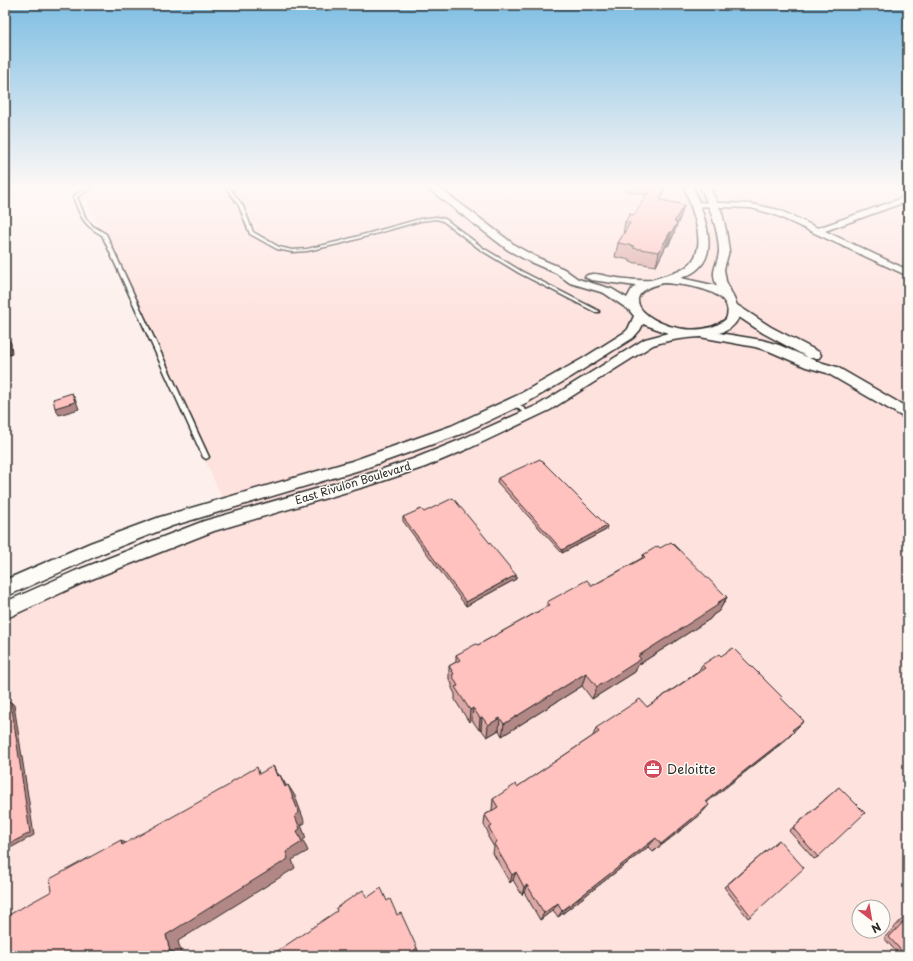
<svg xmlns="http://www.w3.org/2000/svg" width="913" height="961" font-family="'Playpen Sans',sans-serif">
<rect width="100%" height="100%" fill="#fdf0ec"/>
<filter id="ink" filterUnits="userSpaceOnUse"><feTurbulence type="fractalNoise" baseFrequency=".025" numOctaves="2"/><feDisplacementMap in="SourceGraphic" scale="8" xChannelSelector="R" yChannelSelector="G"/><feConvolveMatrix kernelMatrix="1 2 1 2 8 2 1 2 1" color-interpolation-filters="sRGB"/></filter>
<g filter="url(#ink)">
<!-- built -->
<path fill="#fee2de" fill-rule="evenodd" d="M80 186H908V956H5V619L66 590 143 556 234 524ZM859 907H883V931H859Z"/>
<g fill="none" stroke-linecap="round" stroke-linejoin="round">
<!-- service casing -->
<g stroke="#2b2b2b" stroke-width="3">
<g id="service">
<path d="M91 186H95L77 197 86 219 93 226 106 234 209 457 208 458 206 459 203 457 102 235C83 225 81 217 73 197L78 193Z"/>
<path d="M225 186H228L243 206 253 232 279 247 292 250 307 249 341 241 420 219 436 217 445 219 483 248 521 271 599 311V312H595L519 273 481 250 443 221 436 219 420 221 343 243 307 251 292 252 277 249 250 234 239 206Z"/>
<path d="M516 402 531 414 532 415 531 416H527L514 405 513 404Z"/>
</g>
</g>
<!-- minor casing -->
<g stroke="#2b2b2b" stroke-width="3">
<path id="minor" d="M908 196V201L825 231 908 270V276L773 214 751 208 694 206 690 204 694 202 751 204 779 210 818 228Z"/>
</g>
<!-- tertiary casing -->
<g stroke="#2b2b2b" stroke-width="3">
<path id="tertiary" d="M425 186H436L469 210 516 246 536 257 564 269 578 279 612 289 627 298 632 289 636 286 591 280 585 277C590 271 604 276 611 277 624 279 639 281 651 280 659 278 666 275 674 273 716 259 693 215 684 186H693C704 218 727 263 681 278L717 286C709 270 719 264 719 250 718 227 709 207 700 186H709L722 213 726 230 729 251 724 269 726 281 737 305 771 327 819 352 821 355 819 358H809L763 333 739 317C735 326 728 331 719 333L762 340 779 345 816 361 837 367 908 408V419L903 417 827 373 806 367 769 351 755 347 700 337C684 338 669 340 653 345L550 410 470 448 425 467 374 484 214 531 87 581 5 619V602L75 571 204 521 365 475 413 459 460 440 540 404 645 339 668 333 643 324 640 330 633 338 571 377 528 402 461 434 363 469 172 526 103 553 5 597V580L90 543 160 517 352 461 451 426 518 395 582 359 625 332 628 329 634 316 629 310 604 293 570 283 556 273 528 261 508 250ZM663 283C681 284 738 289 726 319 688 352 593 299 663 283Z"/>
</g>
<!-- secondary casing -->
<g stroke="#2b2b2b" stroke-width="3">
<path id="secondary" d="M5 186H11L5 190Z"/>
</g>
<!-- service -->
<use href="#service" fill="#fdfcf7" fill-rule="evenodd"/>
<!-- minor -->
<use href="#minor" fill="#fdfcf7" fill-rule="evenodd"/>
<!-- tertiary -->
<use href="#tertiary" fill="#fdfcf7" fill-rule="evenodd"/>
<!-- secondary -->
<use href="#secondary" fill="#fdfcf7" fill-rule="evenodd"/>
</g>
<!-- wall -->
<g fill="#dba7a4" stroke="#2b2b2b">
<path d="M627 186H665L661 200 684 205 680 218 676 227 673 236 668 246H666L656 266 630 262V260L615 257 618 243 623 235 625 222 634 215 647 195 626 191Z"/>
<path d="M908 229V234L906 233Z"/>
<path d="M498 478 606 530 562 553 497 482Z"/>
<path d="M424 512 516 575V579L466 606 403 521V517Z"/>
<path d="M660 548 727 597 719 611 713 615 710 619 638 665 635 672 592 699 582 686 502 736 499 730 487 737 481 729 479 730 472 720 469 722 455 700V694L452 688V684L449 679V666L456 662V655L478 645 546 607 547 602 592 586 642 558 643 555Z"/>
<path d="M721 656 781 698 794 732 782 743 707 802 700 815 653 852 648 847 558 917 553 910 540 920 524 892 522 895 513 880 510 883 493 853 494 847 488 837V832L484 825 485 815 492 810 493 799 517 787 593 736 596 728 647 707 698 672 702 665Z"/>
<path d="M839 787 818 857 814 859 789 831Z"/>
<path d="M779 840 751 916 748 918 724 887Z"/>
<path d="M908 913V956H900L884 938Z"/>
<path d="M875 951 880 956H867L871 952Z"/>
</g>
<!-- shaded-wall -->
<g fill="#b28886" stroke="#2b2b2b">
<path d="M684 205 680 218 676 227 673 236 668 246 674 222Z"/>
<path d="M670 232 666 246 656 266 659 252Z"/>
<path d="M5 334 11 343 12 354 5 356Z"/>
<path d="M72 393 76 401 79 409 59 415 55 408Z"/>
<path d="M607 526 606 530 562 553V550Z"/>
<path d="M516 575V579L466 606V602Z"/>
<path d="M727 597 719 611 713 615 710 619 638 665 635 672 592 699 597 687 638 656Z"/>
<path d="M586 673 582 686 502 736 504 724Z"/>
<path d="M11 702 14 705 34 835 5 851Z"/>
<path d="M473 708 472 720 469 722 470 710Z"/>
<path d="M482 717 481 729 479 730 480 718Z"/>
<path d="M500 718 499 730 487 737 488 725Z"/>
<path d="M804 721 792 733V730Z"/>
<path d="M794 732 782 743 696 811 706 801Z"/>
<path d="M273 766 280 777 277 776Z"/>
<path d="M280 775 286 785 291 798 285 787Z"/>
<path d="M288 785 295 796 305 823 301 825 306 838 303 840 308 851 292 860 295 868 178 941 182 956H171L166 935 286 852 297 831 295 816Z"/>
<path d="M709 805 700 815 653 852 661 844Z"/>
<path d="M656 838 648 847 558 917 562 911Z"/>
<path d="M121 840 134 849 122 845Z"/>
<path d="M516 872 513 880 510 883 512 875Z"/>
<path d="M527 885 524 892 522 895 524 887Z"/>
<path d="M558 903 553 910 540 920 544 913Z"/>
<path d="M417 948 419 953 414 956 413 951Z"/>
</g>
<!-- building -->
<g fill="#ffc2bf" stroke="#2b2b2b">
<path d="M652 186H664L661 200 684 205 674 222 677 223 672 232H670L659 252 633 248 634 246 618 243 630 223 625 222 630 214 634 215Z"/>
<path d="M72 393 75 402 55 408 53 399Z"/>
<path d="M540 459 607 526 562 550 498 478Z"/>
<path d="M453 498 516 575 466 602 403 517 421 509 424 512Z"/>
<path d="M671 542 727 597 717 603 718 605 638 656 641 659 597 687 586 673 504 724 500 718 488 725 482 717 480 718 473 708 470 710 455 687 458 686 452 675 454 674 449 666 460 660 456 655 476 644 478 645 550 605 547 602 587 580 592 586 645 557 643 555 658 546 660 548Z"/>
<path d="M733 648 782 697 781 698 804 721 792 730 794 732 706 801 709 805 661 844 656 838 562 911 558 903 544 913 527 885 524 887 516 872 512 875 494 844 497 842 489 828 492 826 485 815 498 807 493 799 516 784 517 787 599 732 596 728 640 699 647 707 705 668 702 665 719 654 721 656Z"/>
<path d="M11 702 30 833 5 846V704Z"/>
<path d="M273 766 277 776 280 775 285 787 288 785 299 813 295 816 300 829 297 831 302 842 286 852 288 859 166 935 171 956H5V917L52 891 50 879 121 840 122 845 231 784V782L257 767 259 774Z"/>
<path d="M839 787 865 813 818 857 793 828Z"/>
<path d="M779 840 804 868 751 916 727 885Z"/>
<path d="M381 888 387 901 390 899 397 915 401 913 417 948 413 951 415 956H270L337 911 336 908 363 890 367 898Z"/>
<path d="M908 917V956H906L889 937Z"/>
<path d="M875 951 880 956H870Z"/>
</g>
</g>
<!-- sky -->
<linearGradient id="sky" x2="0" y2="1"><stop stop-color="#7ebee3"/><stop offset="0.58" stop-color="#fef8f6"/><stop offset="1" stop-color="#fef8f6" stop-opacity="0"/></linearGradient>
<rect width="913" height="321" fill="url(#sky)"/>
<!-- icons -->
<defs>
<g id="office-disc" transform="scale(1)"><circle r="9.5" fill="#d1495b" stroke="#fdfcf7"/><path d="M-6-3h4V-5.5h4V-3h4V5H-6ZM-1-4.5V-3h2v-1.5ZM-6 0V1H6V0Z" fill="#fff"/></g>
</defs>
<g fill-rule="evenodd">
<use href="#office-disc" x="653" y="769"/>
</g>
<g text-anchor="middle" stroke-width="3" stroke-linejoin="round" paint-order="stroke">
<!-- street labels -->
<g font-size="11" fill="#2b2b2b" stroke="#fdfcf7">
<text transform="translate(353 483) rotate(-17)" y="4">East Rivulon Boulevard</text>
</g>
<!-- near-poi labels -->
<g font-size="13" fill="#2b2b2b" stroke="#fdfcf7" text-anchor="start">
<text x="667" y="774">Deloitte</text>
</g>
</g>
<!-- margin -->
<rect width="913" height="961" fill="none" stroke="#fdfcf7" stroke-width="20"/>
<rect x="10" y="10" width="893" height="941" fill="none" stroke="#2b2b2b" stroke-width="1.5" filter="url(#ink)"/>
<!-- north arrow -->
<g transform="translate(871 919) rotate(149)"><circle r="19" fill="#fdfcf7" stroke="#a9a8a5"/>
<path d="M0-3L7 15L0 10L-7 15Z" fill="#d1495b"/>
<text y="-6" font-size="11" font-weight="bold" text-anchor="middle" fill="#2b2b2b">N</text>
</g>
</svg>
